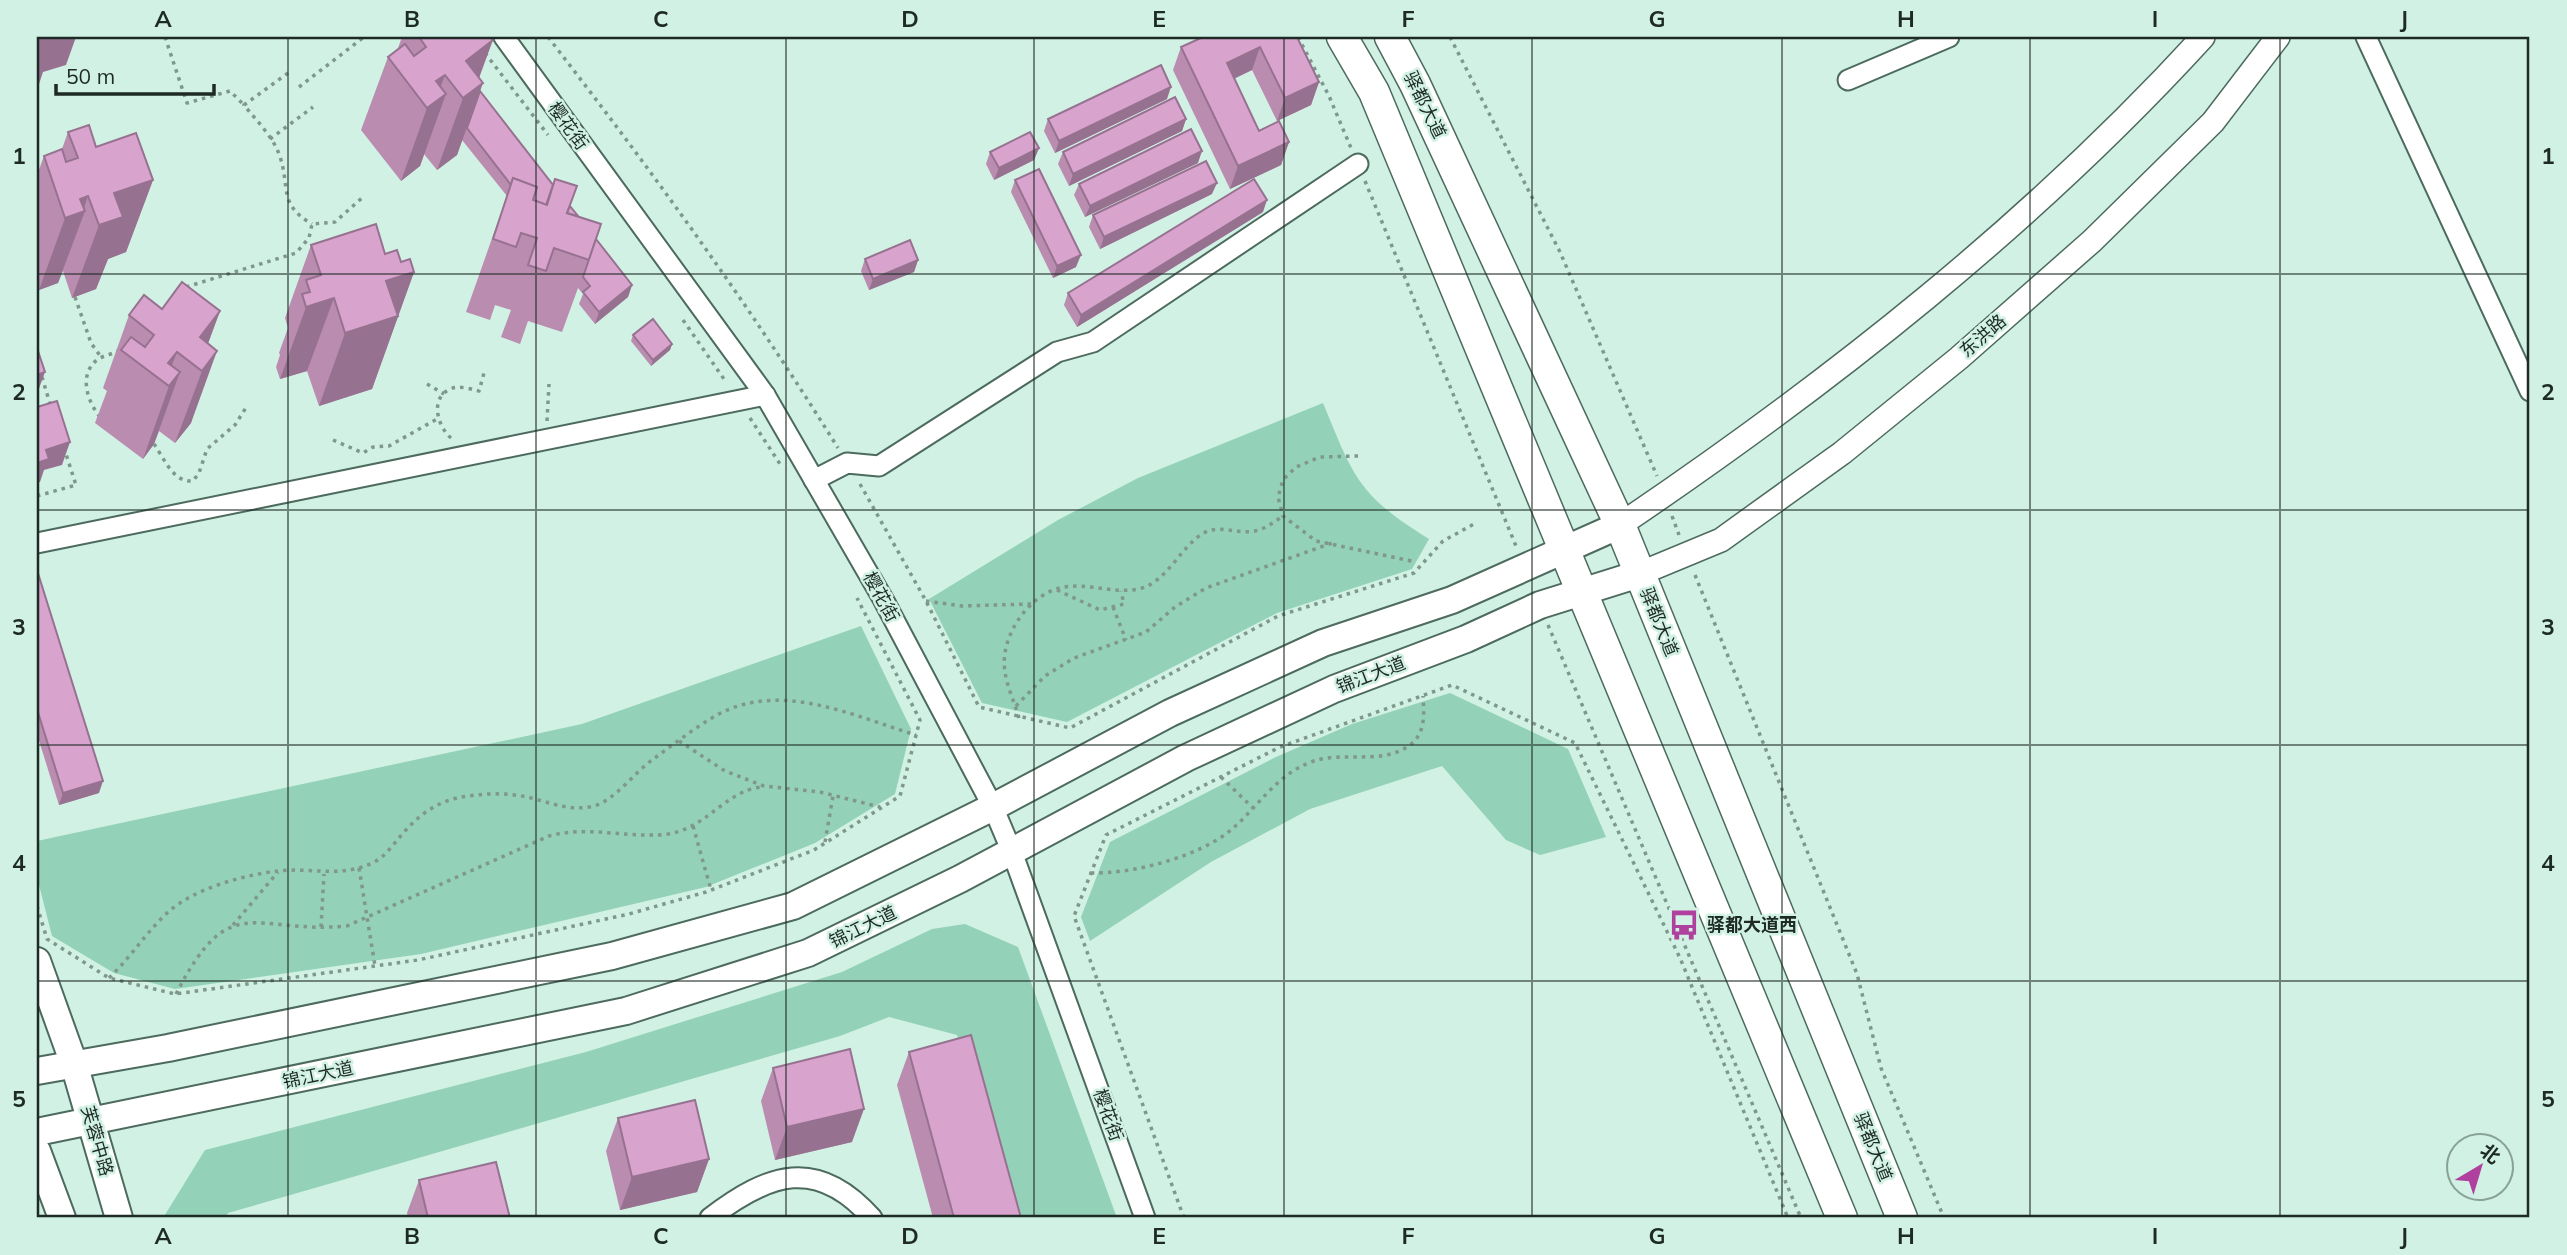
<svg xmlns="http://www.w3.org/2000/svg" width="2567" height="1255" font-family="Mulish,'Noto Sans SC',sans-serif">
<rect width="100%" height="100%" fill="#d0f1e3"/>
<!-- green -->
<g fill="#93d1b9">
<path d="M1323 403C1354 478 1358 495 1429 539L1412 569 1277 613 1067 722 982 703 929 599 1058 520 1138 478Z"/>
<path d="M861 626 911 729 895 794 815 843 706 887 421 954 175 989 114 973 52 936 37 877V841L582 724Z"/>
<path d="M1450 693 1568 749 1606 837 1540 855 1506 840 1442 766 1310 809 1211 862 1090 941 1081 917 1110 842 1276 757 1352 724Z"/>
<path d="M965 924 1018 947 1117 1218H1022L957 1035 889 1017 840 1036 228 1213 224 1218H163L205 1150 586 1052 842 972 932 929Z"/>
</g>
<g fill="none" stroke-linecap="round" stroke-linejoin="round">
<!-- minor casing -->
<g stroke="#4d6a5e" stroke-width="23">
<g id="minor">
<path d="M504 37 765 395 883 599 993 807 1012 852 1145 1218"/>
<path d="M2366 37 2530 391"/>
<path d="M1848 80 1949 37"/>
<path d="M814 480 847 463 879 466 1057 352 1093 342 1358 164"/>
<path d="M37 543 765 395"/>
<path d="M710 1218C769 1173 817 1156 872 1218"/>
</g>
</g>
<!-- tertiary casing -->
<g stroke="#4d6a5e" stroke-width="26">
<g id="tertiary">
<path d="M1620 525C1830 383 2032 224 2203 37"/>
<path d="M1639 574 1721 540 1842 453 1959 358 2092 241 2213 122 2278 37"/>
</g>
</g>
<!-- secondary casing -->
<g stroke="#4d6a5e" stroke-width="30">
<g id="secondary">
<path d="M37 961 74 1064 119 1218"/>
<path d="M37 1071 168 1048 612 956 793 906 993 807 1170 713 1323 643 1452 600 1620 525"/>
<path d="M37 1132 626 1011 808 953 960 879 1186 758 1334 689 1466 639 1540 605 1639 574"/>
<path d="M37 1151 62 1218"/>
</g>
</g>
<!-- primary casing -->
<g stroke="#4d6a5e" stroke-width="33">
<g id="primary">
<path d="M1342 37 1374 92 1842 1218"/>
<path d="M1390 37 1415 84 1620 525 1902 1218"/>
</g>
</g>
<!-- path -->
<g stroke="#7f978d" stroke-width="3.5" stroke-dasharray="3.5 5" stroke-linecap="butt">
<path d="M165 37 187 103 230 91 244 105"/>
<path d="M548 37C652 171 748 303 838 448"/>
<path d="M1298 37 1329 96 1351 148"/>
<path d="M1450 37 1560 252 1657 476"/>
<path d="M485 53 548 135"/>
<path d="M288 73 244 105C256 120 273 137 279 154 291 186 277 204 312 224"/>
<path d="M299 87 364 37"/>
<path d="M270 139 313 107"/>
<path d="M1365 181 1516 546"/>
<path d="M186 287 296 253 309 238 312 224 335 222 363 197"/>
<path d="M75 297 91 343 101 357"/>
<path d="M683 320 726 382"/>
<path d="M42 377 51 407"/>
<path d="M427 384 444 394"/>
<path d="M100 417C87 401 78 374 98 359 105 355 113 354 120 350"/>
<path d="M750 418 780 464"/>
<path d="M547 421 549 384"/>
<path d="M451 438C438 427 429 399 450 389 459 385 470 389 479 391L484 373"/>
<path d="M333 440 363 453 373 447 389 446 437 419"/>
<path d="M154 444C164 458 173 483 193 481L199 473 207 449 235 425 247 406"/>
<path d="M1358 456 1320 457 1296 467 1283 480 1278 497 1283 516 1316 541 1416 562"/>
<path d="M860 484 926 601 979 707 1070 728 1278 616 1414 573 1443 541 1474 524"/>
<path d="M37 496 76 485 65 451"/>
<path d="M1672 516 1679 535"/>
<path d="M1695 575 1857 974 1881 1068 1944 1218"/>
<path d="M1057 590 1100 610 1124 604 1121 591"/>
<path d="M926 601 962 606 1031 604"/>
<path d="M1113 607 1126 640"/>
<path d="M1548 625 1801 1218"/>
<path d="M1016 706 1045 676 1074 658 1146 632 1175 607 1206 588 1332 543"/>
<path d="M1019 718C1015 703 1007 687 1005 672 999 637 1029 593 1064 587 1089 583 1114 594 1139 589 1166 583 1180 548 1202 534 1219 523 1237 535 1255 531 1265 529 1274 522 1283 516"/>
<path d="M679 741 725 771 764 786 820 792 880 807"/>
<path d="M1221 777 1253 808"/>
<path d="M693 826 711 890"/>
<path d="M825 842 833 796"/>
<path d="M359 868 375 966"/>
<path d="M1091 873C1133 874 1198 857 1231 830 1259 806 1276 775 1311 762 1343 750 1382 766 1410 745 1426 733 1424 713 1423 696"/>
<path d="M37 906 47 939 109 978 175 994 418 960 629 914 706 892 814 850 900 796 920 720 857 598"/>
<path d="M233 925 278 872"/>
<path d="M321 927 324 874"/>
<path d="M109 978C130 958 145 934 166 914 192 889 243 875 278 871 313 867 343 879 376 861 385 856 392 846 399 838 417 816 438 799 469 796 488 793 508 793 527 797 549 802 570 812 594 806 615 800 634 773 652 760 673 745 694 728 717 715 781 680 853 716 916 735"/>
<path d="M176 994C231 887 253 935 347 926L549 836C589 825 628 839 668 834 700 829 716 805 743 792 749 789 757 788 764 786"/>
<path d="M1184 1218 1074 916 1106 835 1280 747 1452 685 1575 743 1680 958 1788 1218"/>
</g>
<!-- minor -->
<use href="#minor" stroke="#fff" stroke-width="19"/>
<!-- tertiary -->
<use href="#tertiary" stroke="#fff" stroke-width="23"/>
<!-- secondary -->
<use href="#secondary" stroke="#fff" stroke-width="26"/>
<!-- primary -->
<use href="#primary" stroke="#fff" stroke-width="30"/>
</g>
<!-- wall -->
<g fill="#ba8cb0">
<path d="M402 37H490L479 78 480 91 632 285 628 297 595 324 579 304 583 294 578 288 562 332 528 321 520 344 501 337 511 310 495 305 490 320 466 312 507 196 462 140 457 155 437 170 424 154 420 166 401 181 361 130 388 57 397 51Z"/>
<path d="M1297 37 1319 82 1311 105 1277 121 1252 70 1234 79 1259 131 1289 142 1281 165 1230 189 1173 70 1181 47Z"/>
<path d="M1167 99 1055 153 1044 131 1048 119Z"/>
<path d="M1186 119 1182 131 1069 186 1058 164 1063 152Z"/>
<path d="M68 132 96 147 153 180 126 252 108 259 96 289 72 298 63 271 58 283 39 290 37 284V175L44 156 62 149Z"/>
<path d="M1039 148 1034 160 994 180 986 164 990 152Z"/>
<path d="M1198 163 1085 217 1074 195 1079 184Z"/>
<path d="M1015 180 1076 267 1053 278 1011 192Z"/>
<path d="M1212 194 1100 249 1089 227 1093 215Z"/>
<path d="M1263 212 1077 327 1064 305 1068 293Z"/>
<path d="M311 245 385 254 401 262 414 272 372 389 319 406 307 371 280 379 276 367 280 355 279 353 288 328 285 318Z"/>
<path d="M865 259 918 260 914 272 869 290 861 271Z"/>
<path d="M220 311 208 343 191 423 175 443 159 431 154 444 143 459 95 423 107 391 103 388 129 315Z"/>
<path d="M633 335 672 344 670 350 651 366 631 341Z"/>
<path d="M37 570 99 793 59 805 37 734Z"/>
<path d="M909 1052 1021 1218H933L897 1085Z"/>
<path d="M773 1068 852 1142 775 1160 761 1101Z"/>
<path d="M618 1118 709 1159 697 1192 620 1210 606 1151Z"/>
<path d="M419 1180 510 1218H408L407 1213Z"/>
</g>
<!-- shaded-wall -->
<g fill="#977290">
<path d="M37 37H76L66 65 43 72 37 90Z"/>
<path d="M493 40 475 89 483 83 457 155 437 170 463 98 466 61Z"/>
<path d="M1260 47 1252 70 1218 86 1227 63Z"/>
<path d="M445 75 435 102 446 94 420 166 401 181 427 108 430 82Z"/>
<path d="M1319 82 1311 105 1277 121 1285 98Z"/>
<path d="M1171 87 1167 99 1055 153 1059 141Z"/>
<path d="M1186 119 1182 131 1069 186 1073 174Z"/>
<path d="M1289 142 1281 165 1230 189 1238 166Z"/>
<path d="M1039 148 1034 160 994 180 999 168Z"/>
<path d="M1202 151 1198 163 1085 217 1090 206Z"/>
<path d="M153 180 126 252 108 259 96 289 72 298 99 225 114 193Z"/>
<path d="M1217 183 1212 194 1100 249 1104 237Z"/>
<path d="M88 196 83 211H85L58 283 39 290 65 218 80 199Z"/>
<path d="M1267 200 1263 212 1077 327 1081 315Z"/>
<path d="M1081 255 1076 267 1053 278 1057 266Z"/>
<path d="M918 260 914 272 869 290 873 279Z"/>
<path d="M414 272 372 389 319 406 345 333 386 281Z"/>
<path d="M632 285 628 297 595 324 599 312Z"/>
<path d="M334 298 307 371 280 379 306 307Z"/>
<path d="M220 311 199 368 200 337Z"/>
<path d="M672 344 670 350 651 366 653 360Z"/>
<path d="M217 351 191 423 175 443 202 371Z"/>
<path d="M177 352 165 383 168 363Z"/>
<path d="M45 372 37 394V375Z"/>
<path d="M180 372 154 444 143 459 169 386Z"/>
<path d="M70 442 62 465 44 470 40 482 37 483V463L46 450Z"/>
<path d="M103 781 99 793 59 805 63 793Z"/>
<path d="M864 1109 852 1142 775 1160 787 1127Z"/>
<path d="M709 1159 697 1192 620 1210 632 1177Z"/>
</g>
<!-- building -->
<g fill="#d8a3cd" stroke="#977290" stroke-width="2">
<path d="M419 37H490L493 40 466 61 483 83 463 98 445 75 436 81 446 94 427 108 388 57 405 44 414 56 426 47Z"/>
<path d="M1203 37H1297L1319 82 1285 98 1260 47 1227 63 1259 131 1279 121 1289 142 1238 166 1181 47Z"/>
<path d="M1161 65 1171 87 1059 141 1048 119Z"/>
<path d="M480 91 553 185 546 205 533 200 537 187 513 178 511 185 467 128Z"/>
<path d="M1175 97 1186 119 1073 174 1063 152Z"/>
<path d="M89 125 96 147 136 133 153 180 114 193 123 217 99 225 88 196 80 199 85 211 65 218 44 156 62 149 66 162 78 158 68 132Z"/>
<path d="M1191 129 1202 151 1090 206 1079 184Z"/>
<path d="M1030 132 1039 148 999 168 990 152Z"/>
<path d="M1206 161 1217 183 1104 237 1093 215Z"/>
<path d="M1039 169 1081 255 1057 266 1015 180Z"/>
<path d="M513 178 537 187 533 200 547 205 555 179 577 186 567 213 601 224 589 260 554 248 546 271 528 265 537 238 521 233 516 247 493 239Z"/>
<path d="M1254 179 1267 200 1081 315 1068 293Z"/>
<path d="M570 206 578 216 567 213Z"/>
<path d="M376 224 385 254 397 250 401 262 410 259 414 272 386 281 398 316 345 333 334 298 306 307 302 294 310 292 306 280 321 275 311 245Z"/>
<path d="M596 239 632 285 599 312 583 292 590 286 583 277Z"/>
<path d="M910 240 918 260 873 279 865 259Z"/>
<path d="M182 282 220 311 200 337 217 351 202 371 177 352 168 363 180 372 169 386 121 350 131 337 145 347 154 335 129 315 144 295 162 309Z"/>
<path d="M653 319 672 344 653 360 633 335Z"/>
<path d="M37 348 45 372 37 375Z"/>
<path d="M57 401 70 442 46 450 49 459 37 463V407Z"/>
<path d="M37 570 103 781 63 793 37 709Z"/>
<path d="M971 1035 1021 1218H954L909 1052Z"/>
<path d="M850 1049 864 1109 787 1127 773 1068Z"/>
<path d="M695 1100 709 1159 632 1177 618 1118Z"/>
<path d="M496 1162 510 1218H428L419 1180Z"/>
</g>
<!-- grid -->
<path fill="none" stroke="#1e2a25" stroke-width="2" stroke-opacity="0.55" d="M288 37V1218M536 37V1218M786 37V1218M1034 37V1218M1284 37V1218M1532 37V1218M1782 37V1218M2030 37V1218M2280 37V1218M37 274H2530M37 510H2530M37 745H2530M37 981H2530"/>
<!-- icons -->
<defs>
<g id="bus-bare" transform="scale(2.415)"><path d="M-5-6H5V4H4V6H2V4H-2V6H-4V4H-5ZM-3.5-4V0h7V-4ZM-3.5 1.2v1.5H-2V1.2ZM2 1.2v1.5H3.5V1.2Z" fill="#af409e" stroke="#d0f1e3" stroke-width="2.5" paint-order="stroke"/></g>
</defs>
<g fill-rule="evenodd">
<use href="#bus-bare" x="1684" y="925"/>
</g>
<g text-anchor="middle" stroke-width="5" stroke-linejoin="round" paint-order="stroke">
<!-- street labels -->
<g font-size="18" fill="#1e2a25" stroke="#d0f1e3">
<text transform="translate(1425 105) rotate(64)" y="6">驿都大道</text>
<text transform="translate(568 126) rotate(54)" y="6">樱花街</text>
<text transform="translate(1983 336) rotate(-41)" y="6">东洪路</text>
<text transform="translate(881 597) rotate(61)" y="6">樱花街</text>
<text transform="translate(1659 622) rotate(68)" y="6">驿都大道</text>
<text transform="translate(1371 675) rotate(-21)" y="6">锦江大道</text>
<text transform="translate(863 927) rotate(-26)" y="6">锦江大道</text>
<text transform="translate(318 1075) rotate(-12)" y="6">锦江大道</text>
<text transform="translate(1108 1115) rotate(70)" y="6">樱花街</text>
<text transform="translate(97 1141) rotate(74)" y="6">芙蓉中路</text>
<text transform="translate(1873 1147) rotate(68)" y="6">驿都大道</text>
</g>
<!-- poi labels -->
<g font-size="18" font-weight="bold" fill="#1e2a25" stroke="#d0f1e3" text-anchor="start">
<text x="1707" y="931">驿都大道西</text>
</g>
</g>
<!-- border -->
<rect width="2567" height="1255" fill="none" stroke="#d0f1e3" stroke-width="77"/>
<!-- north arrow -->
<g transform="translate(2480 1167) rotate(38)"><circle r="33" fill="#d0f1e3" stroke="#89a197" stroke-width="2"/>
<path d="M0-5L12 26L0 18L-12 26Z" fill="#af409e"/>
<text y="-10" font-size="19" font-weight="bold" text-anchor="middle" fill="#1e2a25">北</text>
</g>
<!-- scale -->
<path d="M56 84v10h158v-10" fill="none" stroke="#1e2a25" stroke-width="3.5"/>
<text x="66" y="84" font-size="21" fill="#1e2a25" stroke="#d0f1e3" stroke-width="5" paint-order="stroke">50 m</text>
<rect x="38" y="38" width="2490" height="1178" fill="none" stroke="#1e2a25" stroke-width="2.5"/>
<g font-size="23" text-anchor="middle" font-weight="bold" fill="#1e2a25">
<text x="163" y="27">A</text>
<text x="412" y="27">B</text>
<text x="661" y="27">C</text>
<text x="910" y="27">D</text>
<text x="1159" y="27">E</text>
<text x="1408" y="27">F</text>
<text x="1657" y="27">G</text>
<text x="1906" y="27">H</text>
<text x="2155" y="27">I</text>
<text x="2404" y="27">J</text>
<text x="19" y="164">1</text>
<text x="2548" y="164">1</text>
<text x="19" y="400">2</text>
<text x="2548" y="400">2</text>
<text x="19" y="635">3</text>
<text x="2548" y="635">3</text>
<text x="19" y="871">4</text>
<text x="2548" y="871">4</text>
<text x="19" y="1107">5</text>
<text x="2548" y="1107">5</text>
<text x="163" y="1244">A</text>
<text x="412" y="1244">B</text>
<text x="661" y="1244">C</text>
<text x="910" y="1244">D</text>
<text x="1159" y="1244">E</text>
<text x="1408" y="1244">F</text>
<text x="1657" y="1244">G</text>
<text x="1906" y="1244">H</text>
<text x="2155" y="1244">I</text>
<text x="2404" y="1244">J</text>
</g>
</svg>
